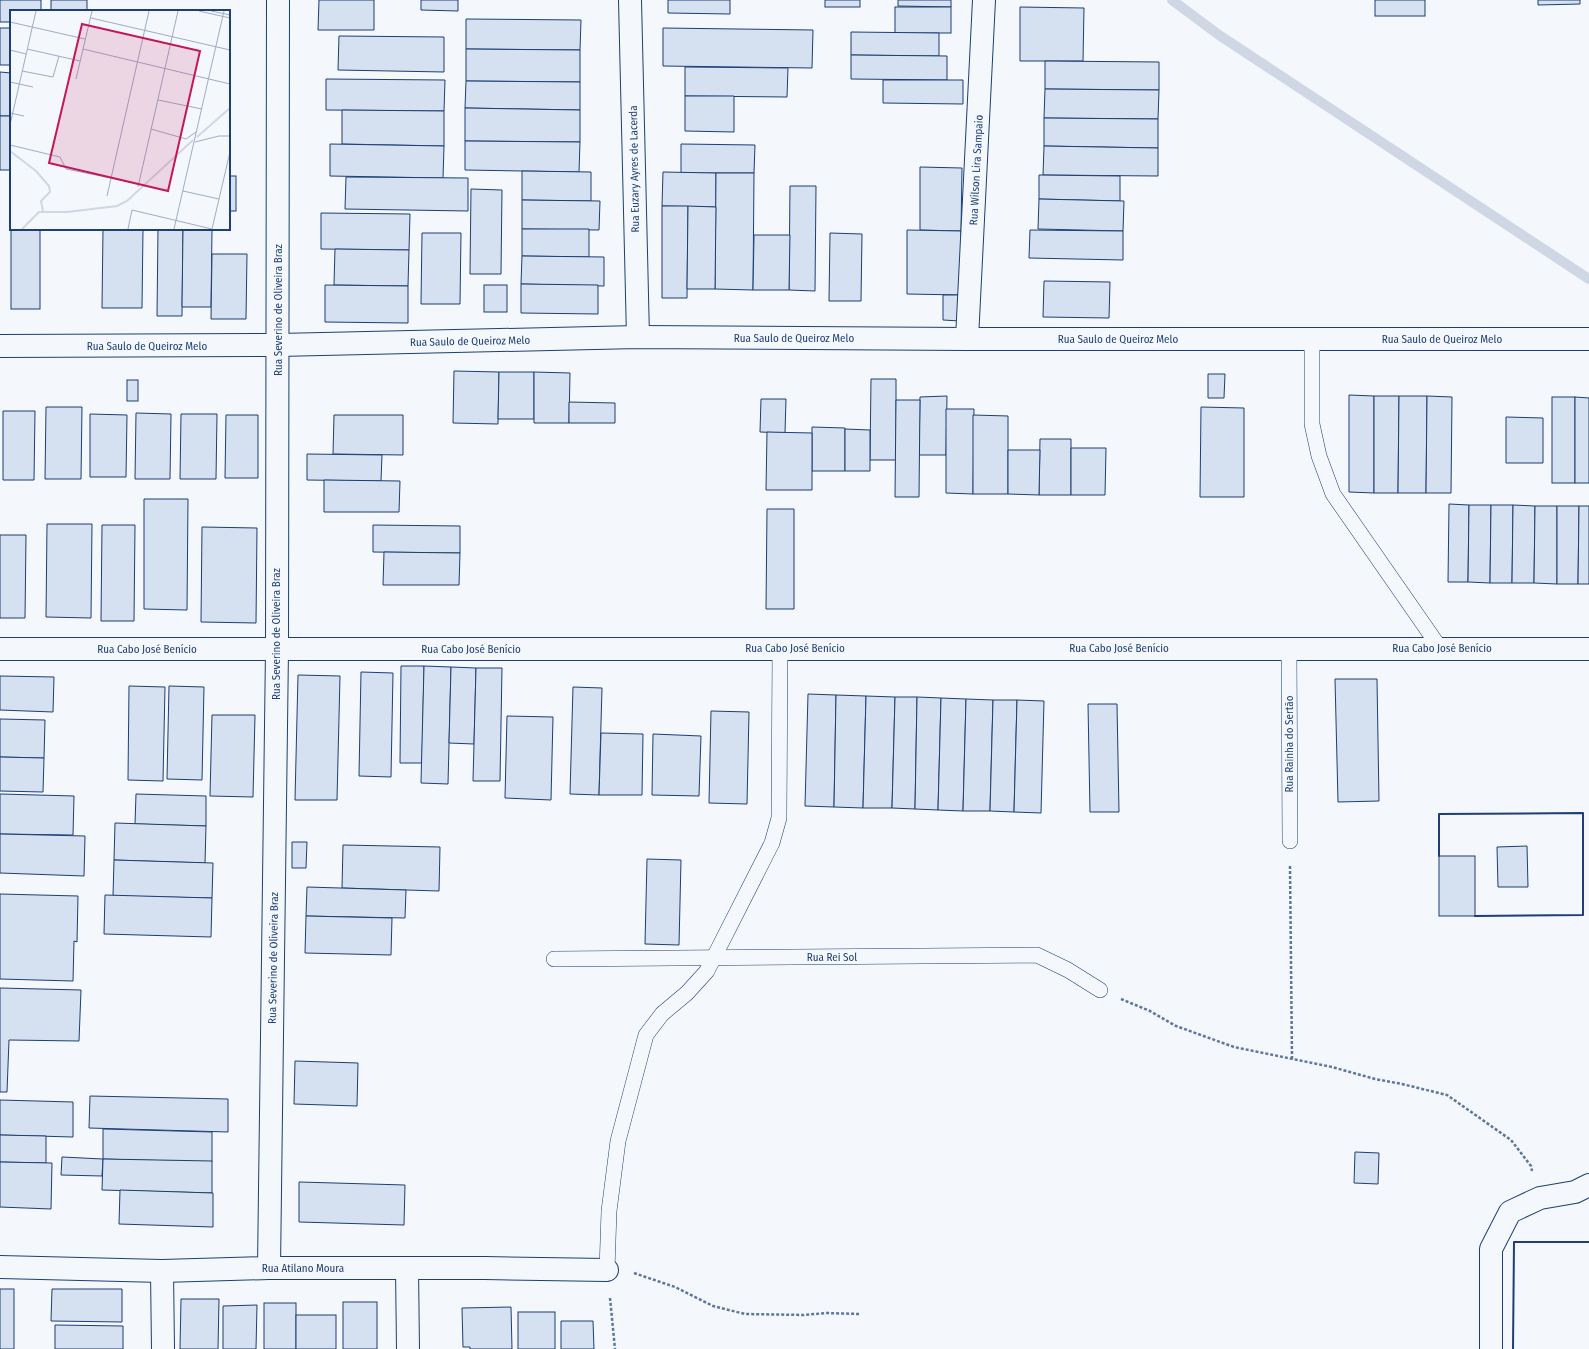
<svg xmlns="http://www.w3.org/2000/svg" width="1589" height="1349" font-family="'Fira Sans Condensed',sans-serif">
<rect width="100%" height="100%" fill="#f4f7fb"/>
<g fill="none" stroke-linecap="round" stroke-linejoin="round">
<!-- stream -->
<path stroke="#cfd7e4" stroke-width="10" d="M1172 0 1219 35 1589 279"/>
</g>
<!-- building -->
<g fill="#d5e0f0" stroke="#1d3f73">
<path d="M0 0H41V11H11V22H0Z"/>
<rect x="51" y="0" width="36" height="11"/>
<path d="M319 0H374V30H318Z"/>
<path d="M421 0H458V11L421 10Z"/>
<path d="M668 0H730V14L668 13Z"/>
<rect x="825" y="0" width="35" height="7"/>
<path d="M898 0H951V7L898 6Z"/>
<rect x="1375" y="0" width="50" height="16"/>
<path d="M1538 0H1580V4L1538 5Z"/>
<rect x="895" y="7" width="56" height="26"/>
<path d="M1020 7 1084 8 1083 61H1020Z"/>
<path d="M466 19 581 20 580 50 466 49Z"/>
<rect x="0" y="28" width="11" height="37"/>
<path d="M663 28 813 30 812 68 663 66Z"/>
<path d="M851 32 939 33V56L851 55Z"/>
<path d="M339 36 444 37V72L338 70Z"/>
<path d="M466 49 580 50V82L466 81Z"/>
<path d="M851 55 947 56V80L851 79Z"/>
<path d="M1045 61 1159 62V90L1045 89Z"/>
<path d="M685 67 788 68 787 97 685 96Z"/>
<path d="M0 72 11 73V116H0Z"/>
<path d="M326 79 445 80 444 111 326 110Z"/>
<path d="M883 80H963V104L883 103Z"/>
<path d="M466 81 580 82V110L465 108Z"/>
<path d="M1045 89 1159 90 1158 119 1044 118Z"/>
<path d="M685 96H734V132L685 131Z"/>
<path d="M465 108 580 110V142L465 141Z"/>
<path d="M342 110 444 111V146L342 144Z"/>
<rect x="0" y="116" width="11" height="54"/>
<path d="M1044 118 1158 119V148L1044 146Z"/>
<path d="M465 141 580 142 579 172 465 170Z"/>
<path d="M330 144 444 146 443 178 330 176Z"/>
<path d="M681 144 755 145 754 173H681Z"/>
<path d="M1044 146 1158 148V176L1043 175Z"/>
<path d="M920 167 962 168 961 231 920 230Z"/>
<path d="M522 171 591 172V201L522 200Z"/>
<path d="M663 172 716 173V207L662 206Z"/>
<path d="M716 173H754L753 290 715 289Z"/>
<path d="M1039 175 1120 176V201L1039 199Z"/>
<rect x="229" y="176" width="7" height="35"/>
<path d="M346 177 468 178V211L345 209Z"/>
<path d="M790 186H816L815 291 789 290Z"/>
<path d="M471 189 502 190 501 274H470Z"/>
<path d="M1039 199 1124 201 1123 231 1038 229Z"/>
<path d="M522 200 600 201 599 230 522 229Z"/>
<path d="M662 206H688L687 298H662Z"/>
<path d="M688 206 716 207 715 289H687Z"/>
<path d="M321 213 410 214 409 250 321 249Z"/>
<rect x="11" y="229" width="29" height="80"/>
<path d="M103 229H143L142 308H102Z"/>
<path d="M158 229H183L182 316H157Z"/>
<path d="M183 229H212L211 307H182Z"/>
<path d="M522 229H589V257L522 256Z"/>
<path d="M907 230 961 231V295L907 294Z"/>
<path d="M1030 230 1123 231V260L1029 258Z"/>
<path d="M422 233H461L460 304H421Z"/>
<path d="M830 233 862 234 861 301H829Z"/>
<path d="M754 235H790L789 290H753Z"/>
<path d="M335 249 409 250 408 286 334 285Z"/>
<path d="M212 254H247L246 319H211Z"/>
<path d="M522 256 604 257V286L521 284Z"/>
<path d="M1044 281 1110 282 1109 318 1043 317Z"/>
<path d="M521 284 598 285V314L521 313Z"/>
<path d="M325 285 408 286V323L325 322Z"/>
<rect x="484" y="285" width="23" height="27"/>
<path d="M943 295H961L960 321 943 320Z"/>
<path d="M454 371 499 372 498 424 453 423Z"/>
<path d="M499 372H534V419H498Z"/>
<path d="M534 372 570 373 569 423H534Z"/>
<path d="M1208 374H1225L1224 398H1208Z"/>
<path d="M871 379H896V460H870Z"/>
<rect x="127" y="380" width="11" height="21"/>
<path d="M1349 395 1374 396V493L1349 492Z"/>
<path d="M947 396 946 455H919L920 397Z"/>
<path d="M1374 396H1399L1398 493H1374Z"/>
<path d="M1399 396H1427L1426 493H1398Z"/>
<path d="M1427 396 1452 397 1451 493H1426Z"/>
<rect x="1552" y="397" width="23" height="86"/>
<path d="M1575 397 1589 398V483H1575Z"/>
<path d="M761 399H786L785 433 760 432Z"/>
<path d="M896 400H920L919 497H895Z"/>
<path d="M569 402 615 403V423H569Z"/>
<path d="M46 407H82L81 479H45Z"/>
<path d="M1201 407 1244 408V497H1200Z"/>
<path d="M946 409H974L973 494 946 493Z"/>
<path d="M3 411H35L34 480H3Z"/>
<path d="M136 413 171 414 170 479H135Z"/>
<path d="M90 414 127 415 126 477H90Z"/>
<path d="M181 414H217L216 479H180Z"/>
<path d="M226 415H258V478H225Z"/>
<path d="M334 415H403V455L333 454Z"/>
<path d="M973 415 1008 416V494H973Z"/>
<path d="M1506 417 1543 418V463H1506Z"/>
<path d="M812 427 845 428V471H812Z"/>
<path d="M845 429 870 430V471H845Z"/>
<path d="M767 432 812 433V490H766Z"/>
<path d="M1040 439H1071V495H1039Z"/>
<path d="M1071 448H1106L1105 495H1071Z"/>
<path d="M1008 450H1040L1039 495 1008 494Z"/>
<path d="M307 454 382 455 381 481 307 480Z"/>
<path d="M324 480 400 481 399 512H324Z"/>
<path d="M144 499H188L187 610 144 609Z"/>
<path d="M1449 504 1469 505 1468 582H1448Z"/>
<path d="M1469 505H1491L1490 583 1468 582Z"/>
<path d="M1491 505H1513L1512 583H1490Z"/>
<path d="M1513 505 1535 506 1534 583H1512Z"/>
<path d="M1535 506H1557V584L1534 583Z"/>
<path d="M1557 506H1579L1578 584H1557Z"/>
<path d="M1579 506H1589V584H1578Z"/>
<path d="M767 509H794V609H766Z"/>
<path d="M47 524H92L91 618 46 617Z"/>
<path d="M102 525H135L134 621H101Z"/>
<path d="M373 525 460 526V553L373 552Z"/>
<path d="M202 527 257 528 256 623 201 622Z"/>
<path d="M0 535H26L25 618H0Z"/>
<path d="M384 552 460 553 459 585H383Z"/>
<path d="M401 666H424L422 763H400Z"/>
<path d="M424 666 451 667 448 784 421 783Z"/>
<path d="M451 667 476 668 474 744 449 743Z"/>
<path d="M476 668H502L500 781H473Z"/>
<path d="M361 672 393 673 391 777 359 776Z"/>
<path d="M298 675 340 676 337 800H295Z"/>
<path d="M0 676 54 677 53 712 0 710Z"/>
<path d="M1335 679H1377L1379 801 1338 802Z"/>
<path d="M129 686 165 687 163 781 128 780Z"/>
<path d="M169 686 204 687 202 780 167 779Z"/>
<path d="M573 687 602 688 599 795 570 794Z"/>
<path d="M808 694 836 695 834 807 805 806Z"/>
<path d="M836 695 866 696 863 808 834 807Z"/>
<path d="M866 696 895 697 892 808H863Z"/>
<path d="M895 697H917L915 809 892 808Z"/>
<path d="M917 697 941 698 938 810 915 809Z"/>
<path d="M941 698 966 699 963 811 938 810Z"/>
<path d="M966 699 993 700 990 811H963Z"/>
<path d="M993 700H1017L1014 812 990 811Z"/>
<path d="M1017 700 1044 701 1041 813 1014 812Z"/>
<path d="M1088 704H1117L1119 812H1090Z"/>
<path d="M711 711 749 712 747 804 709 803Z"/>
<path d="M212 715H255L253 797 210 796Z"/>
<path d="M507 716 553 717 551 800 505 798Z"/>
<path d="M0 719 45 720 44 758 0 757Z"/>
<path d="M601 733 643 734 642 795H599Z"/>
<path d="M653 734 701 736 699 796 652 795Z"/>
<path d="M0 757 44 758 43 792 0 791Z"/>
<path d="M0 794 74 796 73 835 0 834Z"/>
<path d="M136 794 206 796V826L135 824Z"/>
<path d="M115 823 206 826 205 863 114 860Z"/>
<path d="M0 834 85 836 84 876 0 873Z"/>
<path d="M292 842H307L306 868H292Z"/>
<path d="M343 845 440 847 439 891 342 888Z"/>
<path d="M1527 846 1528 887H1498L1497 847Z"/>
<rect x="1439" y="856" width="36" height="60"/>
<path d="M647 859 681 860 679 945 645 944Z"/>
<path d="M114 860 213 863 212 898 113 896Z"/>
<path d="M307 887 406 890 405 918 306 916Z"/>
<path d="M0 894 78 896 77 942 74 941 73 981 0 979Z"/>
<path d="M105 895 212 898 211 937 104 934Z"/>
<path d="M306 916 392 918 391 955 305 953Z"/>
<path d="M0 988 81 990 79 1041 9 1040 7 1092H0Z"/>
<path d="M295 1061 358 1063 357 1106 294 1104Z"/>
<path d="M90 1096 228 1099V1132L89 1128Z"/>
<path d="M0 1100 73 1102V1137L0 1135Z"/>
<path d="M103 1129 212 1132V1162L103 1159Z"/>
<path d="M0 1135 46 1136V1163L0 1162Z"/>
<path d="M1355 1152 1379 1153 1378 1184 1354 1183Z"/>
<path d="M62 1157 103 1159 102 1176 61 1175Z"/>
<path d="M103 1159 212 1161V1193L102 1190Z"/>
<path d="M0 1162 52 1163 51 1209 0 1207Z"/>
<path d="M299 1182 405 1185 404 1225 299 1222Z"/>
<path d="M120 1190 213 1193V1227L119 1224Z"/>
<rect x="0" y="1289" width="14" height="60"/>
<path d="M52 1289H122V1322L51 1321Z"/>
<path d="M181 1299H219L218 1349H180Z"/>
<rect x="343" y="1302" width="34" height="47"/>
<rect x="264" y="1303" width="32" height="46"/>
<path d="M257 1305 256 1349H223V1306Z"/>
<path d="M511 1307 512 1349H470V1347H463L462 1308Z"/>
<rect x="518" y="1312" width="37" height="37"/>
<rect x="296" y="1315" width="40" height="34"/>
<path d="M561 1321H593L594 1349H561Z"/>
<path d="M55 1325 123 1326V1349H55Z"/>
</g>
<g fill="none" stroke-linecap="round" stroke-linejoin="round">
<!-- lane casing -->
<g stroke="#1d3f73" stroke-width="16">
<g id="lane">
<path d="M1312 339V424L1319 456 1333 494 1440 648"/>
<path d="M1289 648 1290 841"/>
<path d="M554 959 1037 955 1068 970 1100 990"/>
<path d="M607 1270 609 1211 618 1141 646 1035 662 1014 687 993 707 971 772 843 779 818 780 648"/>
</g>
</g>
<!-- street casing -->
<g stroke="#1d3f73" stroke-width="24">
<g id="street">
<path d="M630 0 638 337"/>
<path d="M967 339 984 0"/>
<path d="M0 346 278 345 638 337 967 339H1589"/>
<path d="M0 649H1589"/>
<path d="M0 1267 162 1271 269 1268H485L607 1270"/>
<path d="M269 1268 277 649 278 0"/>
<path d="M407 1268 408 1349"/>
<path d="M162 1271 163 1349"/>
<path d="M1491 1349V1249L1510 1212 1540 1198 1575 1192 1589 1185"/>
</g>
</g>
<!-- path -->
<g stroke="#5e769c" stroke-width="2.5" stroke-dasharray="3 2" stroke-linecap="butt">
<path d="M1290 866 1292 1059"/>
<path d="M1121 999 1150 1011 1176 1026 1234 1047 1332 1067 1375 1079 1402 1084 1447 1095 1511 1140 1531 1166 1532 1171"/>
<path d="M634 1273 675 1287 713 1306 745 1314 804 1315 826 1313 859 1314"/>
<path d="M610 1298 615 1349"/>
</g>
<!-- lane -->
<use href="#lane" stroke="#f4f7fb" stroke-width="15"/>
<!-- street -->
<use href="#street" stroke="#f4f7fb" stroke-width="22"/>
<!-- wall -->
<g stroke="#1d3f73" stroke-width="2">
<path d="M1439 856V814L1583 813V915L1475 916"/>
<path d="M1513 1349 1514 1242H1589"/>
</g>
</g>
<g text-anchor="middle" stroke-width="3" stroke-linejoin="round" paint-order="stroke">
<!-- street labels -->
<g font-size="11" fill="#1d3f73" stroke="#f4f7fb">
<text transform="translate(634 169) rotate(-91)" y="4">Rua Euzary Ayres de Lacerda</text>
<text transform="translate(976 170) rotate(-87)" y="4">Rua Wilson Lira Sampaio</text>
<text transform="translate(278 310) rotate(-90)" y="4">Rua Severino de Oliveira Braz</text>
<text x="794" y="342">Rua Saulo de Queiroz Melo</text>
<text x="1118" y="343">Rua Saulo de Queiroz Melo</text>
<text x="1442" y="343">Rua Saulo de Queiroz Melo</text>
<text transform="translate(470 341) rotate(-1)" y="4">Rua Saulo de Queiroz Melo</text>
<text x="147" y="350">Rua Saulo de Queiroz Melo</text>
<text transform="translate(276 634) rotate(-90)" y="4">Rua Severino de Oliveira Braz</text>
<text x="795" y="652">Rua Cabo José Benício</text>
<text x="1119" y="652">Rua Cabo José Benício</text>
<text x="1442" y="652">Rua Cabo José Benício</text>
<text x="147" y="653">Rua Cabo José Benício</text>
<text x="471" y="653">Rua Cabo José Benício</text>
<text transform="translate(1289 744) rotate(-90)" y="4">Rua Rainha do Sertão</text>
<text x="832" y="961">Rua Rei Sol</text>
<text transform="translate(273 958) rotate(-89)" y="4">Rua Severino de Oliveira Braz</text>
<text x="303" y="1272">Rua Atilano Moura</text>
</g>
</g>
<!-- overview -->
<g transform="translate(10 10)">
<rect width="220" height="220" fill="#f4f7fb"/>
<path fill="none" stroke="#cfd7e4" stroke-width="2" d="M187 127 220 98M0 141 26 161 39 176 40 182 31 191 33 201M12 219 29 202H57L107 196 117 191 183 130"/>
<path fill="none" stroke="#9eadc5" stroke-width="1" d="M189 1 220 8M201 1 220 5M81 8 220 40M0 12 75 29M17 39 70 51M73 39 220 74M0 40 16 44M12 61 43 67 49 46M66 69 82 1M0 72 23 77M148 90 192 99M0 103 14 106M0 115 26 1M141 119 176 129 186 122M185 132 209 126H220M0 135 50 147 56 159 101 168M128 177 168 1M173 181 209 189M97 186 139 1M118 219 122 200 202 219M164 219 214 1M202 219 220 142"/>
<path fill="#c2185b" fill-opacity="0.15" stroke="#c2185b" stroke-width="2" d="M72 14 190 41 158 181 39 153Z"/>
<rect width="220" height="220" fill="none" stroke="#1d3f73" stroke-width="2"/>
</g>
</svg>
